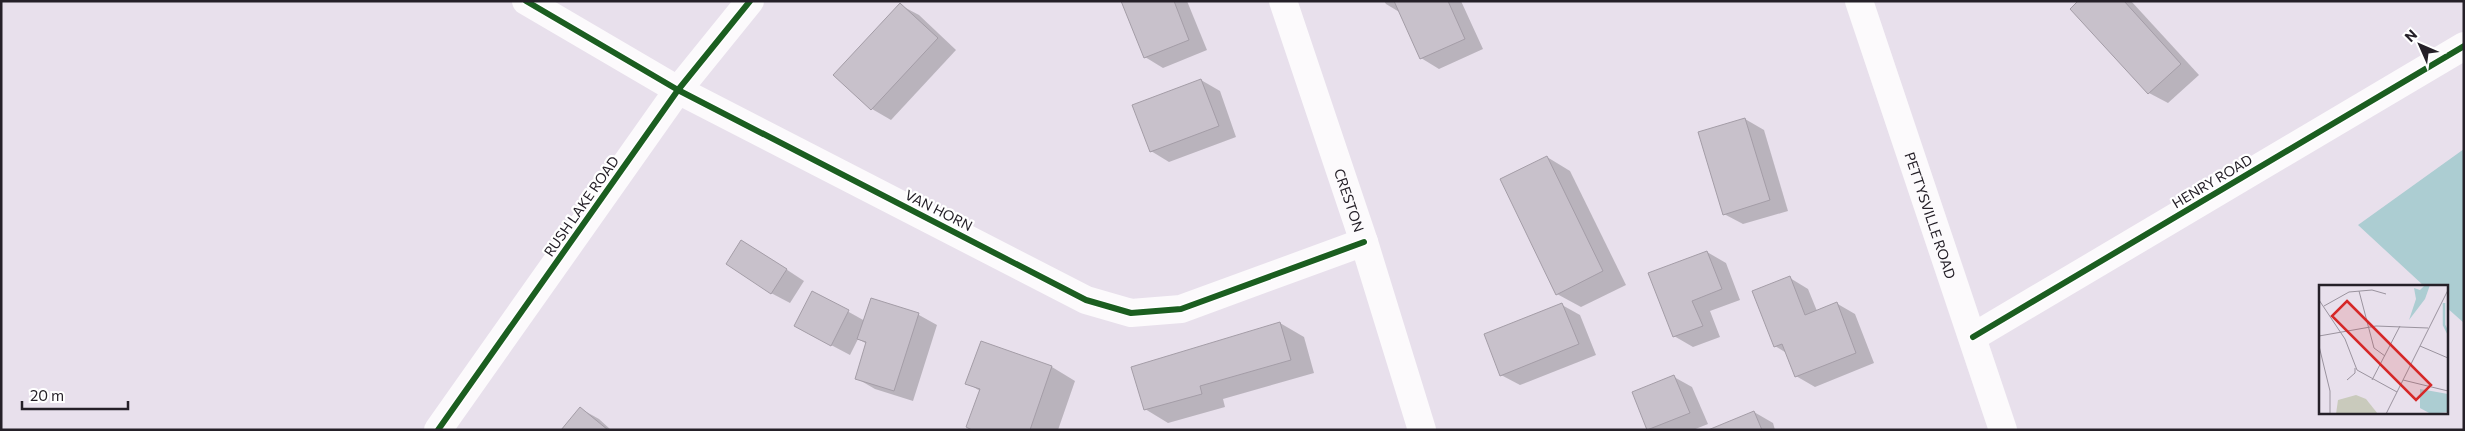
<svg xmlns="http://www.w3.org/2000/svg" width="2465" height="431" font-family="Commissioner,sans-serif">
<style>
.water{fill:#accdd2}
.shadow{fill:#0003}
.building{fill:#c8c1cb;stroke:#a49da7}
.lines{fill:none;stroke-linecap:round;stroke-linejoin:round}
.minor{stroke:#fcfafc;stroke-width:28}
.secondary{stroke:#fcfafc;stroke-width:28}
.cycleway-casing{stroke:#fff;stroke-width:9}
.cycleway{stroke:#1b5e20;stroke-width:6}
.labels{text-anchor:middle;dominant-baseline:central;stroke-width:4.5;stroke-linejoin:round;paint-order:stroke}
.street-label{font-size:14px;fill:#252028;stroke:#fff}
.inset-river{fill:none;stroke:#accdd2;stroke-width:2.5}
.inset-road{fill:none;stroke:#9a939e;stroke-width:1}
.view{fill:#d62828;fill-opacity:0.15;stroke:#d62828;stroke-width:2.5}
.inset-edge{fill:none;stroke:#252028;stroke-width:2.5}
</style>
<rect width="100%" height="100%" fill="#e8e0ec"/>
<!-- water -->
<path class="water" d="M2464,149v174l-18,-16v-21h-22l-66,-61z"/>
<!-- shadow -->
<g class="shadow">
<path d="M1122,1h65l20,49 -44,18 -18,-11z"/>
<path d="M1384,1h77l22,48 -44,20 -18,-11 -20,-45 -15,-9z"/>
<path d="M2079,1h52l68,74 -31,28 -19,-10z"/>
<path d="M900,5l19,10 37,35 -65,70 -19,-11 -37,-34z"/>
<path d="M1201,80l19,11 16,46 -67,25 -18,-11z"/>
<path d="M1745,119l19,11 24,81 -45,13 -19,-10z"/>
<path d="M1547,157l23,14 56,114 -45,22 -24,-13z"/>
<path d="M760,252l44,29 -14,22 -19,-10z"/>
<path d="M1707,252l19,11 14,37 -30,11 10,26 -27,10 -19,-11z"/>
<path d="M1790,278l18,11 9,22 19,-8 19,11 19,49 -59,24 -19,-11 -8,-22 -13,-8z"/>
<path d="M813,292l52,29 7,-21 47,15 18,10 -24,76 -38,-12 -19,-11 11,-34 -9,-5 -8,16 -36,-19z"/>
<path d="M1562,305l18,10 16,40 -76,30 -19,-10z"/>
<path d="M1280,323l24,14 10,36 -91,26 2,8 -57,16 -23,-14z"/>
<path d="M981,342l71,25 23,14 -17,49h-86l8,-39 -13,-8z"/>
<path d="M1674,377l18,10 16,37 -15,6h-44l-15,-37z"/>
<path d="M581,409l18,10 12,11h-48z"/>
<path d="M1754,412l19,11 2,7h-64z"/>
</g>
<!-- building -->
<g class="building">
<path d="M1121,1h53l15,39 -45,18z"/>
<path d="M1394,1h54l17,38 -45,20z"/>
<path d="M2078,1h46l57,63 -33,30 -78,-85z"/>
<path d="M900,3l38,35 -67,72 -38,-35z"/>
<path d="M1201,79l18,47 -69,26 -18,-47z"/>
<path d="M1745,118l25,82 -47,15 -25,-83z"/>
<path d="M1547,156l56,115 -47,24 -56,-116z"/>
<path d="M741,240l46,29 -16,25 -45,-30z"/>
<path d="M1707,251l15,38 -30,12 11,25 -30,11 -25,-64z"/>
<path d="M1790,276l15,39 32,-13 19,51 -61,24 -13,-33 -8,3 -22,-56z"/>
<path d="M812,291l37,19 -18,36 -37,-20z"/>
<path d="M871,298l48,15 -25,78 -39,-12 11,-37 -9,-3z"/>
<path d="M1562,303l17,41 -79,32 -16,-42z"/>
<path d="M1280,322l11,38 -91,26 2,8 -58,16 -13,-43z"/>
<path d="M981,341l71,25 -22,64h-58l-6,-3 14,-38 -15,-5z"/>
<path d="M1674,375l16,38 -43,17 -15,-38z"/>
<path d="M580,407l28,23h-47z"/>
<path d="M1754,411l8,19h-54z"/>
</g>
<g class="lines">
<!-- minor -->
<g class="minor">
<path d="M526,1l152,89 408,210 45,13 50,-4 183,-67"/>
<path id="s1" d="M1283,1l81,241 58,188"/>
<path d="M1973,337l491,-291"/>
<path d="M438,430l240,-340 72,-89"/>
</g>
<!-- secondary -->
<path class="secondary" id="s2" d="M1859,1l144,429"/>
<defs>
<g id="cycleway">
<path d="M526,1l152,89 408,210 45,13 50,-4 183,-67"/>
<path d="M1973,337l491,-291"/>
<path d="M438,430l240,-340 72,-89"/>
</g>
</defs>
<!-- cycleway casing -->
<use href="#cycleway" class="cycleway-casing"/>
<!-- cycleway -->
<use href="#cycleway" class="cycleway"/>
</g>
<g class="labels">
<!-- street labels -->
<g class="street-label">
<text transform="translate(2212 181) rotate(-31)">HENRY ROAD</text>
<text stroke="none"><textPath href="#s1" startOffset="210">CRESTON</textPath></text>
<text transform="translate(581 206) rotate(-55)">RUSH LAKE ROAD</text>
<text transform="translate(939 210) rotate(27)">VAN HORN</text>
<text stroke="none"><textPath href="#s2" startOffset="226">PETTYSVILLE ROAD</textPath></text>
</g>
</g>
<!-- overview -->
<g transform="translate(2319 285)">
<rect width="129" height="129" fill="#e8e0ec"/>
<path d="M37,110l10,4 12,15h-42l2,-14z" fill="#c9cabc"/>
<path d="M106,0h5l-5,14 -16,21 7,-21 -2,-11 6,2zM101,104l28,5v18l-17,2 -11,-6z" fill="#accdd2"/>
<path class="inset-river" d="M125,18v22l4,8"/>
<path class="inset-road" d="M40,6l15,57 11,8M0,15l26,39 12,31 40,22M5,21l25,-14 23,-2 14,4M0,51l57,-10 52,2M0,61l11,45v23M101,61l28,12M28,95l8,-7v-5M53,95l28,-54M84,95l45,11M67,129l62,-124"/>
<path class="view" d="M28,16l84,84 -15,15 -84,-84z"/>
<rect width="129" height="129" class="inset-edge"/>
</g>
<!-- border -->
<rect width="2465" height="431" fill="none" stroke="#252028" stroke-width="5"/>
<!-- north arrow -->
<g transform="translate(2420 45) rotate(315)" stroke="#ffffff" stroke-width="4" paint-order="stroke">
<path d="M0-4L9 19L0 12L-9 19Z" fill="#252028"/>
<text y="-8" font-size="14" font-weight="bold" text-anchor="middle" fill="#252028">N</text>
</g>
<!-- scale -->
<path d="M22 401v8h106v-8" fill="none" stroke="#252028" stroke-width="2.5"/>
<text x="30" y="401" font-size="15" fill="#252028" stroke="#ffffff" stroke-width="4" paint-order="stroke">20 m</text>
</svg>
